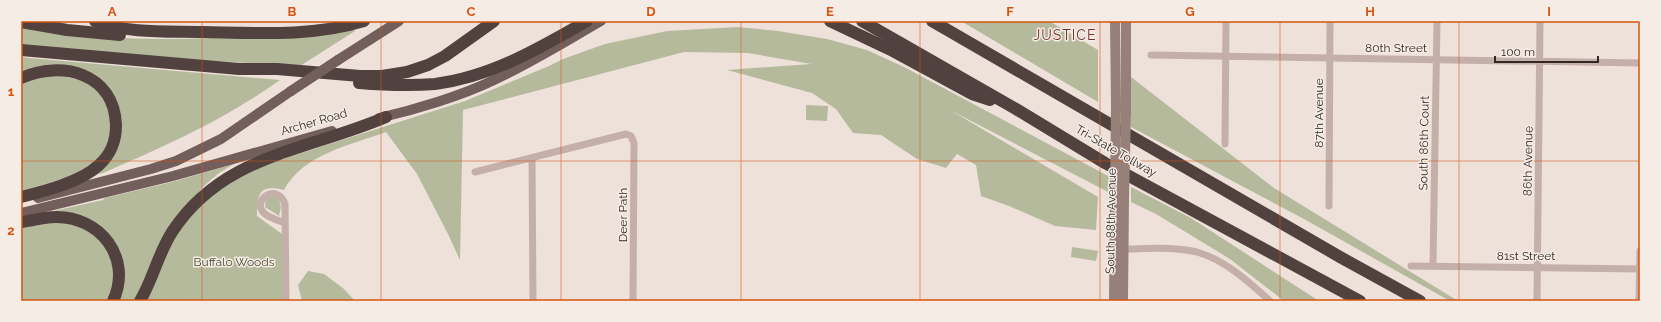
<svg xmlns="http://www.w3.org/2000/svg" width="1661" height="322" font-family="Raleway,sans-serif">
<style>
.green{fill:#b5ba9d}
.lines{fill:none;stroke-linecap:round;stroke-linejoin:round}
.street{stroke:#c4b0a8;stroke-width:7}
.secondary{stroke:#97807a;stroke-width:10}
.primary{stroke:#725e5a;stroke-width:10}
.highway{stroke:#52423f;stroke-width:12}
.secondary-bridge{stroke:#97807a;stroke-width:10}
.primary-bridge{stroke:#725e5a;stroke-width:10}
.grid{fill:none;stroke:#d6540f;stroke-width:1;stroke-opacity:0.55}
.labels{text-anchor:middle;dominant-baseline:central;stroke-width:3;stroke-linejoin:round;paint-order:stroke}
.street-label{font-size:12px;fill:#322927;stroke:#f6ece6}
.park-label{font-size:12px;fill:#464d2e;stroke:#f6ece6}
.quarter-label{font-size:14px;letter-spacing:1px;fill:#76312b;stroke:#f6ece6}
.neatline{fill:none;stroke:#d6540f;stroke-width:1.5}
.grid-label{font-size:13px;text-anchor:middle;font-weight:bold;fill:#d6540f}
</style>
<rect width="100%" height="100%" fill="#eee1da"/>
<!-- green -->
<g class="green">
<path d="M961,21h88l49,29v52z"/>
<path d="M21,25c29,4 58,10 87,12 82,6 164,-3 245,-10l2,4 -55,35 -172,-10 -107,-10z"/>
<path d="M738,27l40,4 49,8 40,11 37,17 206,110v16l-160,-83 148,87 -2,33 -41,-4 -46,-20 -28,-10 -5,-31 -19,-11 -11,14 -29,-9 -36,-24 -28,-2 -17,-24 -24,-16 -85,-23 84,-6 -63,-11 -64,-1 -221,58 -3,150 -12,-26 -31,-60 -31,-42c-35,13 -83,22 -102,58 -25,-6 -27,4 -27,26l25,18 4,67h-142l14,-36 25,-43 47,-43 52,-20 183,-58 84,-35 14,-7 42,-15 62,-13z"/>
<path d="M21,57l8,1 251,22c-56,40 -115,66 -177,93l-10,2 28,-47 -1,-16 -5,-14 -23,-24 -71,-1z"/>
<path d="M59,75l28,7 16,14 9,27 -3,21 -13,18 -30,16 -45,13v-108l15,-5z"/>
<path d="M1131,77l143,111 184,113h-8l-146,-82 -173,-92z"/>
<path d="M806,105l22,1 -1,15 -21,-1z"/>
<path d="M234,164l-15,9 -14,12 -21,23 -47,93h-19l-5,-59 -64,-30 54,-12 2,-2 71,-17z"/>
<path d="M1131,187l60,31 128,83h-35l-54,-42 -74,-45 -25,-12z"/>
<path d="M273,196l6,3 2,8 -2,9 -14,-9 1,-10z"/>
<path d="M59,222l20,3 24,17 9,18 2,21 -5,20h-88v-73z"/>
<path d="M1072,247l26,4 -2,10 -25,-4z"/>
<path d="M308,271l16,3 20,15 11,12h-53l-4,-16z"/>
</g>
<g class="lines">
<!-- street -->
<g class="street">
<path d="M1151,55l489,8"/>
<path d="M1225,144l1,-123"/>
<path d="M532,158l1,143"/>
<path d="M475,172l151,-38 5,2 3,7 -1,158"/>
<path d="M1329,206l1,-185"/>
<path d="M285,223c-7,-3 -16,-5 -21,-10 -13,-13 13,-31 21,-9l1,97"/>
<path d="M1120,249c25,0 53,-3 77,3 28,8 52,30 73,49"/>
<path d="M1433,265l4,-244"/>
<path d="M1411,266l229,3"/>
<path d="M1537,301l3,-280"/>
<path d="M1639,301l1,-50"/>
</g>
<!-- secondary -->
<g class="secondary">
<path d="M1115,21l1,85"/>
<path d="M1126,112v-91"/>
<path d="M1114,301l1,-107"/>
<path d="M1123,301l1,-102"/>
</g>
<!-- primary -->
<g class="primary">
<path d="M338,60l61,-39"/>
<path d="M379,118c35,-8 82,-22 115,-38 37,-17 72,-39 107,-59"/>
<path d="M38,198l113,-29 25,-8 45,-22 70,-48"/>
<path d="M21,213l152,-37 159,-45"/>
</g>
<!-- highway -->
<g class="highway">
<path d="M95,21c35,13 72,10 108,11 53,1 109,5 161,-11"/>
<path d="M830,21l61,29 81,44 18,6"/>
<path d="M862,21l154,88 89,54 255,138"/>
<path d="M932,21l408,236 80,44"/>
<path d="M21,22l46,8 53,5"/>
<path d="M21,50l218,19h38l83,7h22l25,-4 21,-7 17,-9 49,-35"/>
<path d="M21,78c41,-18 93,-5 95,47 0,17 -5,29 -17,40 -18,17 -54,26 -78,32"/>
<path d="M359,83c25,2 51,3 76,1 56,-7 105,-36 152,-63"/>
<path d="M21,222c11,-1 23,-5 34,-5 45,-1 78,41 58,84"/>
<path d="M140,301c13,-22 18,-47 32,-69 51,-78 135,-81 214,-115"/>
</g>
<!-- secondary-bridge -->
<g class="secondary-bridge">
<path d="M1115,194l1,-88"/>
<path d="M1124,199l2,-87"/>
</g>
<!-- primary-bridge -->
<path class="primary-bridge" d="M291,91l47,-31"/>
</g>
<!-- grid -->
<path class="grid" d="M202,21v280M381,21v280M561,21v280M741,21v280M920,21v280M1100,21v280M1280,21v280M1459,21v280M21,161h1619"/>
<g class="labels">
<!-- street labels -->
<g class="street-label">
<text x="1396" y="48">80th Street</text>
<text transform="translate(1319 113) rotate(-90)">87th Avenue</text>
<text transform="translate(314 122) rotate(-16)">Archer Road</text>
<text transform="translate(1424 143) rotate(-89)">South 86th Court</text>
<text transform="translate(1116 151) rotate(30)">Tri-State Tollway</text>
<text transform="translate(1528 161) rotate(-89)">86th Avenue</text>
<text transform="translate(623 215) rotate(-90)">Deer Path</text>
<text transform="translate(1111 221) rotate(-89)">South 88th Avenue</text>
<text x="1526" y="256">81st Street</text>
</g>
<!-- park labels -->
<g class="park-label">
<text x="234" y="262">Buffalo Woods</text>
</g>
<!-- quarter labels -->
<g class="quarter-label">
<text x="1065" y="35">JUSTICE</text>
</g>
</g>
<!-- border -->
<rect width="1661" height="322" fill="none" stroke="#f6ece6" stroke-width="44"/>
<!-- scale -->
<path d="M1495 56v6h103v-6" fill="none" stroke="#322927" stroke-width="2"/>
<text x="1501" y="56" font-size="12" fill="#322927" stroke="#f6ece6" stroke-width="3" paint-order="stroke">100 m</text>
<rect x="22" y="22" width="1617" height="278" class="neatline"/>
<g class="grid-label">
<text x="112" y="16">A</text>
<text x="292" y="16">B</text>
<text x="471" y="16">C</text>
<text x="651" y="16">D</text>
<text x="830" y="16">E</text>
<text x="1010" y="16">F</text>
<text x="1190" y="16">G</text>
<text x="1370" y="16">H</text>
<text x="1549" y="16">I</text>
<text x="11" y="96">1</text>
<text x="11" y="235">2</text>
</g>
</svg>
